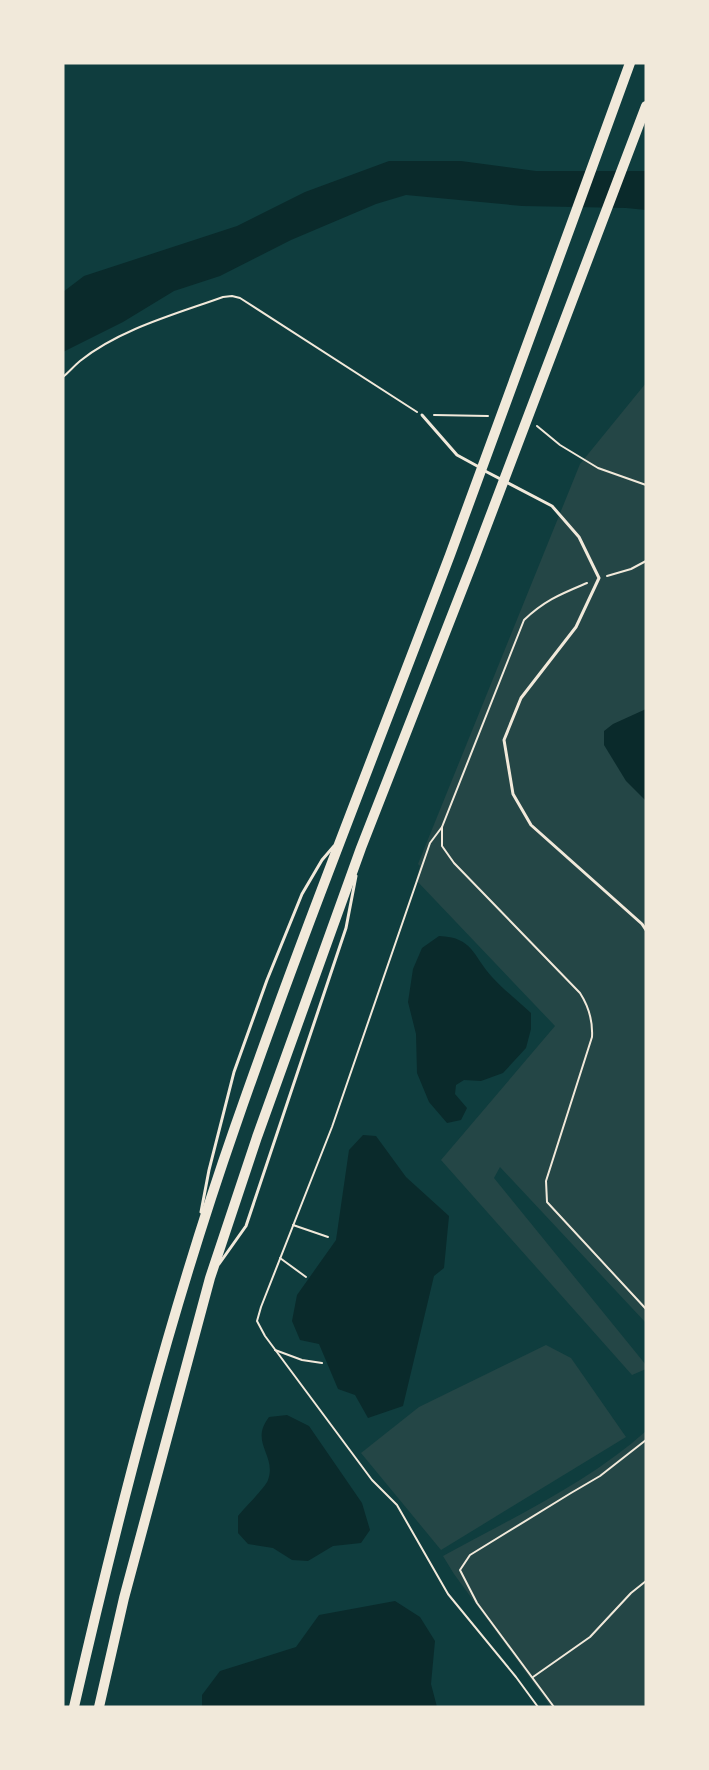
<svg xmlns="http://www.w3.org/2000/svg" width="709" height="1770" font-family="Figtree,sans-serif">
<style>
.green{fill:#244646}
.water{fill:#0a2a2b}
.lines{fill:none;stroke-linecap:round;stroke-linejoin:round}
.path{stroke:#f1e9da;stroke-width:2}
.service{stroke:#f1e9da;stroke-width:3}
.trunk{stroke:#f1e9da;stroke-width:10}
</style>
<rect width="100%" height="100%" fill="#0f3d3e"/>
<!-- green -->
<g class="green">
<path d="M646,383v940l-146,-156 -6,11 152,187v4l-14,6 -191,-215 114,-134 -139,-146 4,-14 -2,-2 162,-400z"/>
<path d="M546,1345l25,13 55,79 -185,113 -80,-97 58,-46z"/>
<path d="M646,1431v276h-95l-97,-133 -11,-18c69,-38 145,-73 203,-125z"/>
</g>
<!-- water -->
<g class="water">
<path d="M389,161h72l75,10h110v39l-20,-2 -104,-2 -116,-11 -30,9 -85,36 -71,36 -46,15 -51,31 -60,30v-60l21,-16 153,-50 68,-34z"/>
<path d="M646,709v92l-20,-20 -22,-36v-14l9,-7z"/>
<path d="M439,936c34,1 34,20 53,41 12,13 26,24 39,36v16l-5,19 -23,25 -22,8 -17,-1 -8,5 -1,9 12,14 -6,12 -14,3 -18,-21 -12,-29 -1,-39 -8,-32 5,-33 9,-21z"/>
<path d="M363,1135l13,1 30,41 43,39 -5,52 -10,8 -31,130 -35,12 -13,-23 -17,-6 -19,-45 -19,-4 -8,-19 5,-26 39,-55 13,-90z"/>
<path d="M287,1415l22,11 53,77 8,27 -9,13 -28,3 -25,15 -16,-1 -19,-12 -25,-4 -10,-11v-17c6,-8 27,-28 30,-36 9,-25 -19,-37 1,-63z"/>
<path d="M395,1601l25,16 15,24 -4,43 6,23h-235v-12l18,-24 76,-24 23,-32z"/>
</g>
<g class="lines">
<!-- path -->
<g class="path">
<path d="M63,377c6,-5 11,-11 17,-16 40,-32 96,-47 143,-64l9,-1 8,2 177,114"/>
<path d="M434,415l54,1"/>
<path d="M537,426l23,19 38,23 48,17"/>
<path d="M607,576l24,-7 15,-8"/>
<path d="M587,583c-26,11 -42,17 -63,37l-82,207v19l12,17 126,130c9,14 13,27 12,44l-46,144 1,21 99,107"/>
<path d="M442,827l-12,16 -98,284 -71,180 -4,14 8,15 107,144 25,25 51,89 68,83 22,30"/>
<path d="M293,1225l35,12"/>
<path d="M280,1258l26,19"/>
<path d="M275,1350l27,10 20,3"/>
<path d="M533,1677l57,-40 41,-44 15,-12"/>
<path d="M554,1707l-77,-104 -17,-33 10,-15 101,-62 29,-17 46,-36"/>
</g>
<!-- service -->
<g class="service">
<path d="M422,415l35,40 22,12"/>
<path d="M485,471l67,35 27,31 20,41 -23,49 -55,71 -17,42 9,54 18,31 111,99 4,6"/>
<path d="M201,1212l8,-42 25,-98 33,-92 35,-86 20,-34 12,-14"/>
<path d="M219,1264l27,-38 100,-298 10,-52"/>
</g>
<!-- trunk -->
<g class="trunk">
<path d="M74,1707c45,-196 95,-391 161,-580 67,-193 143,-382 215,-572 61,-163 120,-328 180,-492"/>
<path d="M99,1707l25,-109 86,-320 47,-141 104,-289 113,-289 172,-453"/>
</g>
</g>
<!-- border -->
<rect width="709" height="1770" fill="none" stroke="#f1e9da" stroke-width="129"/>
</svg>
